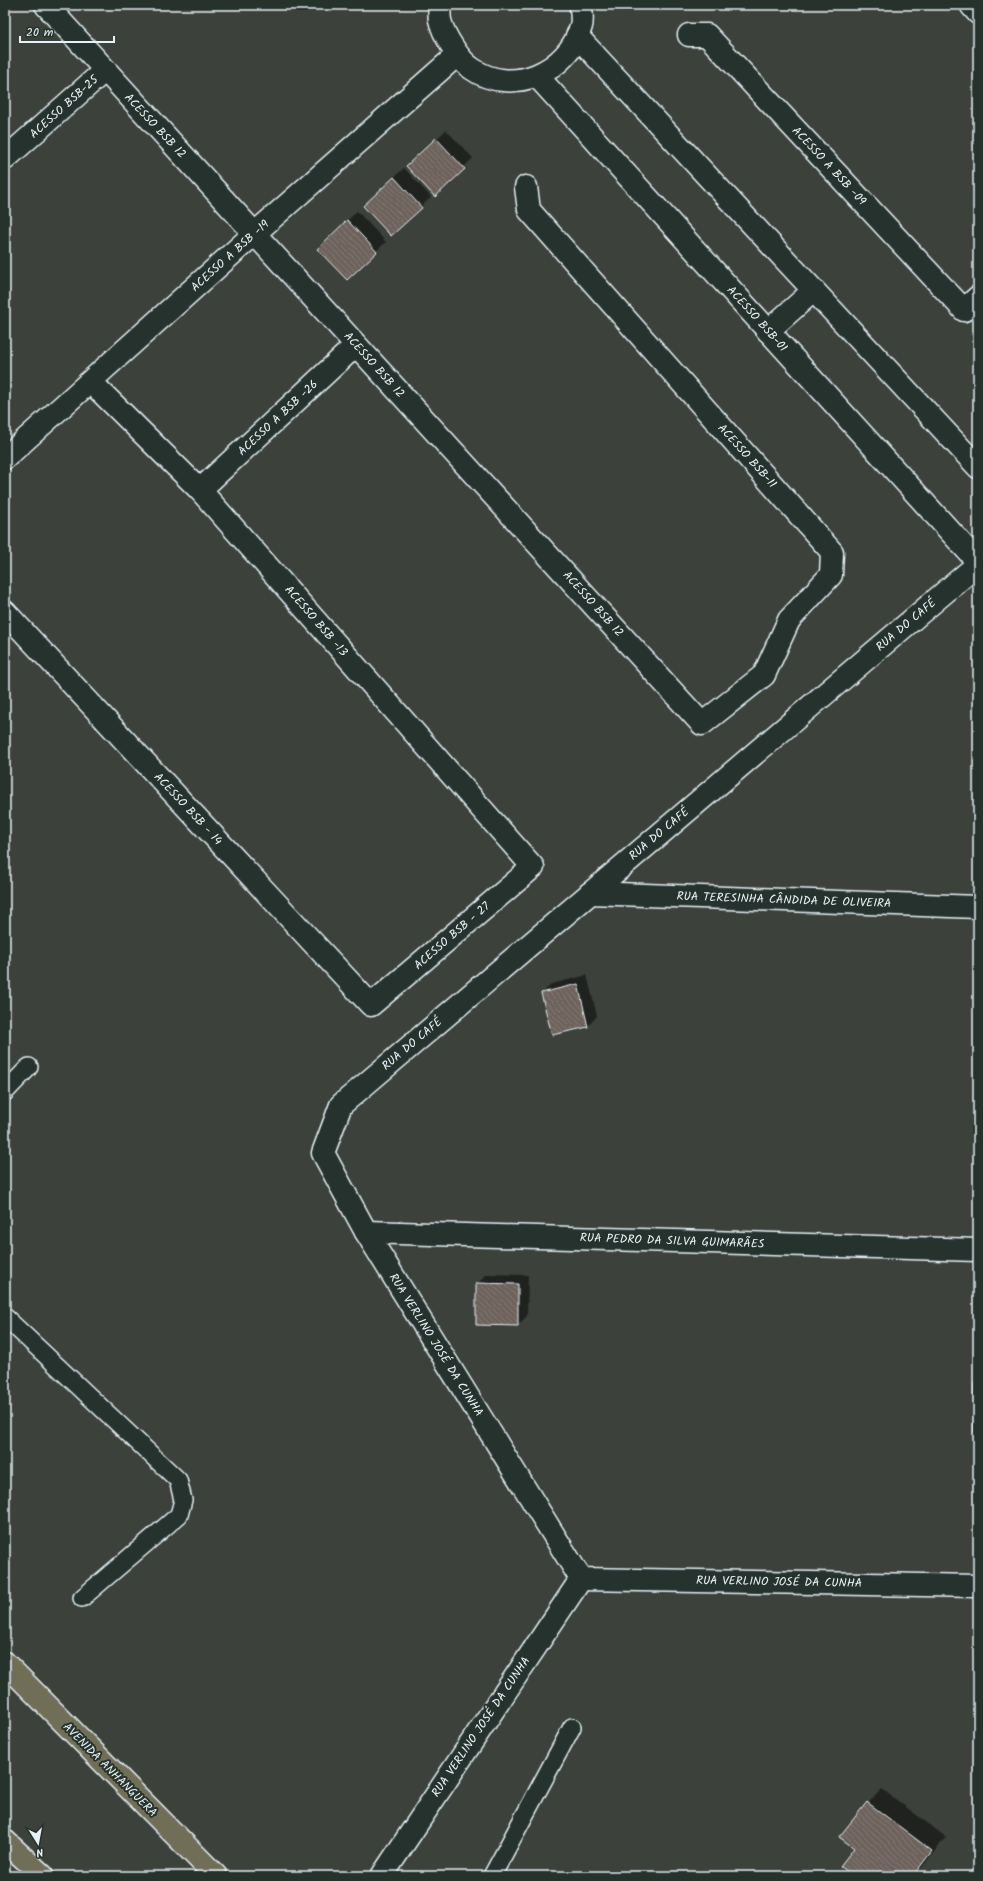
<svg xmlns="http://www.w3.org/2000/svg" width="983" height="1881" font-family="Kalam,sans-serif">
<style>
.shadow{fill:#0007}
.building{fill:url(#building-back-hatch);stroke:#e8f1f8}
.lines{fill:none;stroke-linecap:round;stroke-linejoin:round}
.lane-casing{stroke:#e8f1f8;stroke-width:20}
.street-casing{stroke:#e8f1f8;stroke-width:25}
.secondary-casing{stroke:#e8f1f8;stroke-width:25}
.highway-casing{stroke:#e8f1f8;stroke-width:25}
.lane{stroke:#26332d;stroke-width:17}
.street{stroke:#26332d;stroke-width:22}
.secondary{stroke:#26332d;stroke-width:22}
.highway{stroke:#716e59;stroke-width:22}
.labels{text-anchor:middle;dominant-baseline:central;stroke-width:4;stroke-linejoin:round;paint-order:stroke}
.street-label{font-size:12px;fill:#e8f1f8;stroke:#26332d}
</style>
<defs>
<pattern id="building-back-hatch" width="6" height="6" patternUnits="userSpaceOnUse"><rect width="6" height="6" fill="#6e625b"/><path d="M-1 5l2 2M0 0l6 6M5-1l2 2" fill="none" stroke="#837973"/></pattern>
</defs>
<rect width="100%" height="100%" fill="#3c413b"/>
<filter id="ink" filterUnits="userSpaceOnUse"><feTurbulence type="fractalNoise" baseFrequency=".025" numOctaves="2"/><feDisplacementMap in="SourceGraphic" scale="8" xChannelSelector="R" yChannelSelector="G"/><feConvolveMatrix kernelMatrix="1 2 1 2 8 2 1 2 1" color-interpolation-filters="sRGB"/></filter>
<g filter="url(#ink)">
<!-- shadow -->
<g class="shadow">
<path d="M446,130l27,28 -38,37 -18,-38z"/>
<path d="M404,168l27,29 -40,38 -17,-39z"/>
<path d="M357,211l29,31 -39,36 -28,-29z"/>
<path d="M587,975l10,41 -9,10 -46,-33 10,-9z"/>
<path d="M487,1274l41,1 -1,41 -9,9 -41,-41z"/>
<path d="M882,1789l64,48 -31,39h-60v-28l-14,-11 27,-34z"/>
</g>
<!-- building -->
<g class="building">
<path d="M436,138l29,31 -30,28 -29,-31z"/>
<path d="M394,177l28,31 -31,28 -28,-30z"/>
<path d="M347,220l30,32 -30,28 -30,-31z"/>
<path d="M578,984l10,43 -36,8 -11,-42z"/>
<path d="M476,1283l42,1v42l-42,-1z"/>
<rect x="974" y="1383" width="4" height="49"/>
<path d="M867,1802l65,49 -19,25h-59l-14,-10 14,-18 -15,-11z"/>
</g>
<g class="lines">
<defs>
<g id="lane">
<path d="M5,1092l24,-25"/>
<path d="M5,1317l173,163 5,20 -4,15 -97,83"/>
<path d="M492,1876l80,-149"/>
</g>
<g id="street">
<path d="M46,5l656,719 62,-49 25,-55 42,-45 1,-23 -303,-342 -3,-23"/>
<path d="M439,5c1,5 0,11 1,15 3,14 19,40 31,48 40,29 98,4 110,-42 2,-6 0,-14 0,-21"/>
<path d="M971,5l7,8"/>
<path d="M689,35h18l257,275 14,-13"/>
<path d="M577,36l401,431"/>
<path d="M537,76l441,486"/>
<path d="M5,159l99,-88"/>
<path d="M768,331l45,-40"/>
<path d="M5,458l249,-224 203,-179"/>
<path d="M200,490l156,-145"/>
<path d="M5,612l366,393 162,-138 -333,-377 -109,-108"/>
<path d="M590,893l388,14"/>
<path d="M366,1232l612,18"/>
<path d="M382,1876l199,-297"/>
</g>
<path id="secondary" d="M978,564l-637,541 -18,48 43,79 215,347 397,7"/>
<g id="highway">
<path d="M5,1663l211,213"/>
<path d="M5,1841l38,35"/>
</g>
</defs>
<!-- lane casing -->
<use href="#lane" class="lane-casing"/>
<!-- street casing -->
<use href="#street" class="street-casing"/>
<!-- secondary casing -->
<use href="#secondary" class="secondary-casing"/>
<!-- highway casing -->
<use href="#highway" class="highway-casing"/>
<!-- lane -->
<use href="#lane" class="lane"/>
<!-- street -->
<use href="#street" class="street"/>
<!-- secondary -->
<use href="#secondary" class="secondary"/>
<!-- highway -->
<use href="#highway" class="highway"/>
</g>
</g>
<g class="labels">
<!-- street labels -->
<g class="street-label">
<text transform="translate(64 107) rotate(-42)">ACESSO BSB-25</text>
<text transform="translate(155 126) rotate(47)">ACESSO BSB 12</text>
<text transform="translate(829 166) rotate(47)">ACESSO A BSB -09</text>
<text transform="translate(230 256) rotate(-42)">ACESSO A BSB -19</text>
<text transform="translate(757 319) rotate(48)">ACESSO BSB-01</text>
<text transform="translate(374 365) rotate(48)">ACESSO BSB 12</text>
<text transform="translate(278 418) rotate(-43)">ACESSO A BSB -26</text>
<text transform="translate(747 456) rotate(48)">ACESSO BSB-11</text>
<text transform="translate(593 604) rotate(48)">ACESSO BSB 12</text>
<text transform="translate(316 621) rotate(49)">ACESSO BSB -13</text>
<text transform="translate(906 625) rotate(-40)">RUA DO CAFÉ</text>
<text transform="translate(188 809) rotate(47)">ACESSO BSB - 14</text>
<text transform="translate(659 834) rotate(-40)">RUA DO CAFÉ</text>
<text transform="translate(784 900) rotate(2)">RUA TERESINHA CÂNDIDA DE OLIVEIRA</text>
<text transform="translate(452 936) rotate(-41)">ACESSO BSB - 27</text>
<text transform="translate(412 1044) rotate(-40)">RUA DO CAFÉ</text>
<text transform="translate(672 1241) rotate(2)">RUA PEDRO DA SILVA GUIMARÃES</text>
<text transform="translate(436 1345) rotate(58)">RUA VERLINO JOSÉ DA CUNHA</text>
<text transform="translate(779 1582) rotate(1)">RUA VERLINO JOSÉ DA CUNHA</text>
<text transform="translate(481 1727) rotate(-56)">RUA VERLINO JOSÉ DA CUNHA</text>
<text transform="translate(110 1770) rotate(45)">AVENIDA ANHANGUERA</text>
</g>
</g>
<!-- margin -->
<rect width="983" height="1881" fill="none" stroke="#26332d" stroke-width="20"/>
<rect x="10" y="10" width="963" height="1861" fill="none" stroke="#e8f1f8" stroke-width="1.5" filter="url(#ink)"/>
<!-- north arrow -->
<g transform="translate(38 1843) rotate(169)" stroke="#26332d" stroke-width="3" paint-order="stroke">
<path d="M0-3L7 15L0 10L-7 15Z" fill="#e8f1f8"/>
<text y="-6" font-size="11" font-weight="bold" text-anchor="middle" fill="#e8f1f8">N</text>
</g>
<!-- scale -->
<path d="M20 36v6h94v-6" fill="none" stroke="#e8f1f8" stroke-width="2"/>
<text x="26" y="36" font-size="12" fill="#e8f1f8" stroke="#26332d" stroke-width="3" paint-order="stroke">20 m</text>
</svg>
